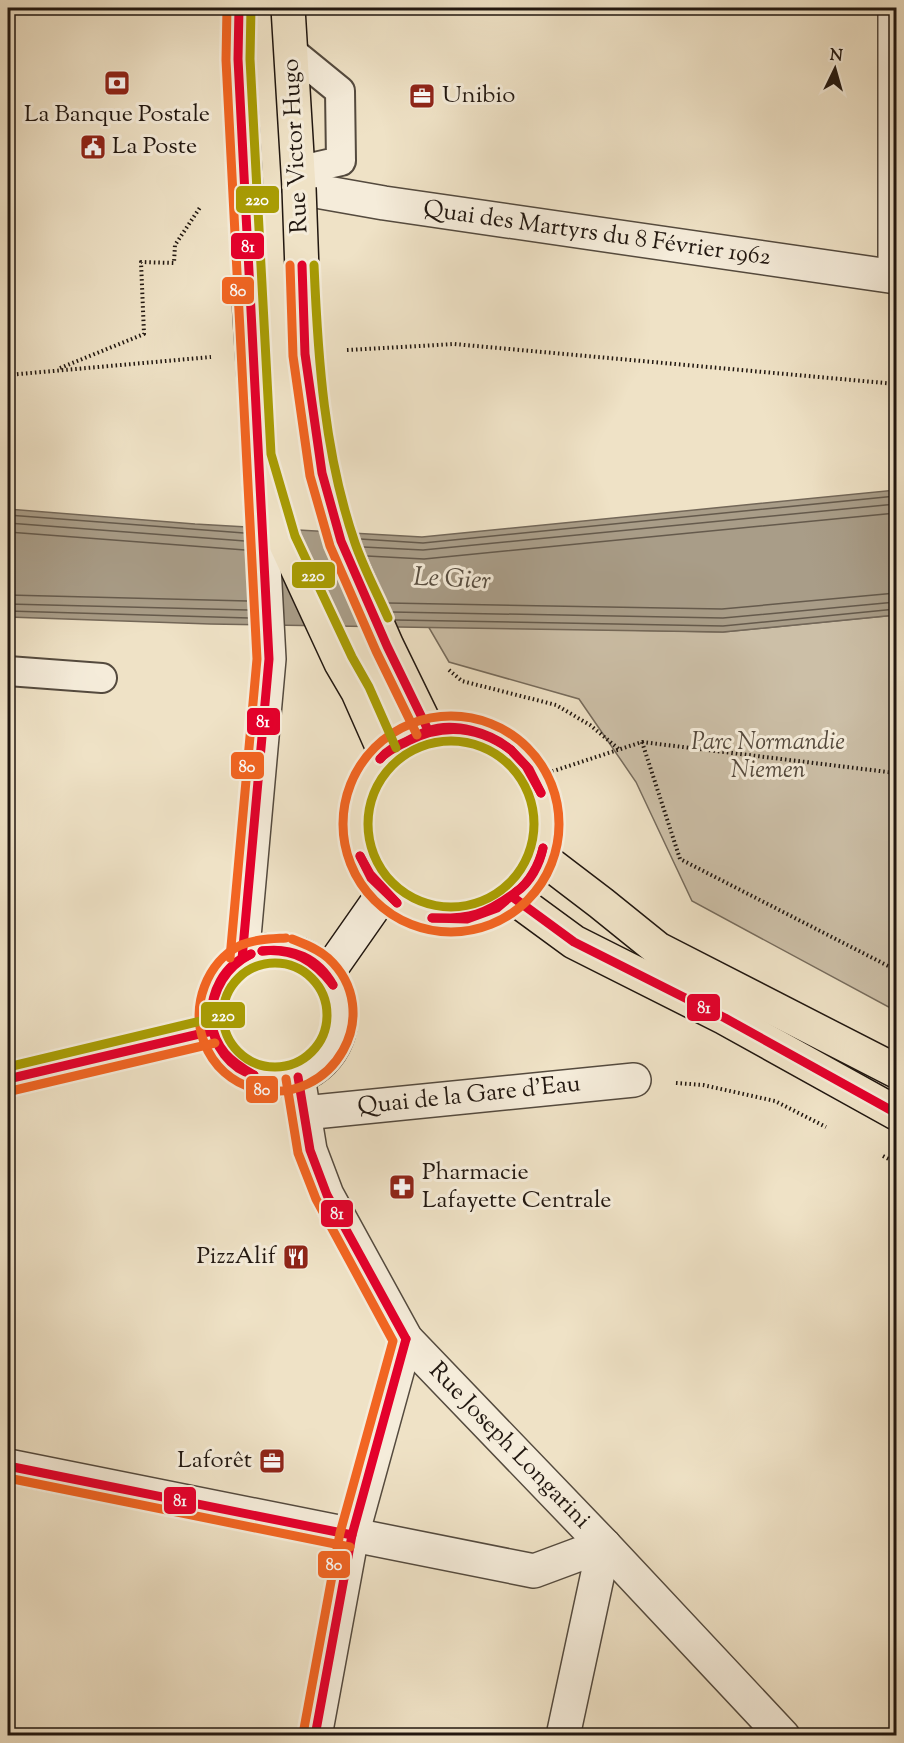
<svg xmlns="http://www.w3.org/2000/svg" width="904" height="1743" font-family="'Sorts Mill Goudy',serif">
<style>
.green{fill:#ccbfa7;stroke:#766b5c;stroke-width:1.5}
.water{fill:#a99d88;stroke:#736758;stroke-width:1.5}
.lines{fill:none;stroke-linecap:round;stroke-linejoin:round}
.shore{stroke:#655a4c;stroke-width:1.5}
.service-casing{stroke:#544a3e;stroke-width:32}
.minor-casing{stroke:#544a3e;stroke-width:36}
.secondary-casing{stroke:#211710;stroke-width:36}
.primary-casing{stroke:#211710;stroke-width:36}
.path{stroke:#211710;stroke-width:4;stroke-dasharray:1.5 3;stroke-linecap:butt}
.service{stroke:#f5ecda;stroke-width:28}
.minor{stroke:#f5ecda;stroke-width:33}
.secondary{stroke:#f5ecda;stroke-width:33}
.primary{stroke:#efe2c6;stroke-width:33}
.primary-bridge-casing{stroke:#211710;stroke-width:36;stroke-linecap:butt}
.primary-bridge{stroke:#efe2c6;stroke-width:33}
.bus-1-casing{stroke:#f5ecda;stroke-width:14}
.bus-2-casing{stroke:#f5ecda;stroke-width:14}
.bus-3-casing{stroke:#f5ecda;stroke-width:14}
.bus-1{stroke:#e4002b;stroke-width:9}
.bus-2{stroke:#f26522;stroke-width:9}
.bus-3{stroke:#a89c04;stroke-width:9}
.labels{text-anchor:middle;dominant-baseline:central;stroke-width:6;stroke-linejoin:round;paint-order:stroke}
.poi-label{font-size:24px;fill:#211710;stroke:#f5ecda;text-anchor:start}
.street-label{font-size:24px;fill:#211710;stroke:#f5ecda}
.park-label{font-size:24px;font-style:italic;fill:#54493d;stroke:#f5ecda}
.water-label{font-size:26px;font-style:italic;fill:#574d40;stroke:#f5ecda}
.line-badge{stroke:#f5ecda;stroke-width:2}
.badge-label{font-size:16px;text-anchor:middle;font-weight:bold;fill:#fff}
</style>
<rect width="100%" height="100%" fill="#efe2c6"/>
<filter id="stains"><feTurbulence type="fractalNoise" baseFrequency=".00333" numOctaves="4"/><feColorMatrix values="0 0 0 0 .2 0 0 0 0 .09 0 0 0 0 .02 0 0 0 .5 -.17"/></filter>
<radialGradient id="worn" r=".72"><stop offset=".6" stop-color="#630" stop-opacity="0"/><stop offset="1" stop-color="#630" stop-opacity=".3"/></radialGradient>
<!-- green -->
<path class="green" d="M896,615v396l-204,-110 -56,-119 -57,-83 -130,-37 -21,-36 295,6z"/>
<!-- water -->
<path class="water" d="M896,490v125l-173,17 -513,-8 -202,-7v-108l187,15 227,13z"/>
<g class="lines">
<!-- shore -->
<g class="shore">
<path d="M8,515l236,18"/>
<path d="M8,523l237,18"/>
<path d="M8,532l237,18"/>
<path d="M360,539l63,4 473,-47"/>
<path d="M363,547l60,3 473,-46"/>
<path d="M367,556l57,3 472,-46"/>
<path d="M8,595l240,6"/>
<path d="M388,603l334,6 174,-16"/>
<path d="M8,604l240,6"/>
<path d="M8,611l241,7"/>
<path d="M392,612l331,6 173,-16"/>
<path d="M395,620l328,6 173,-17"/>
</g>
<defs>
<g id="service">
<path d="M291,51l49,40 1,70 -44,10"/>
<path d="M8,671l94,7"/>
</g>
<g id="minor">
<path d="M299,188l85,15 512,74"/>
<path d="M895,277v-269"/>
<path d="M242,959l27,-300 -10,-186"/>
<path d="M298,1077l12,73 17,45 79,144 198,206 179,191"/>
<path d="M304,1113l330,-33"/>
<path d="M8,1466l526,105 70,-26"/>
<path d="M315,1736l37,-201 54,-196"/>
<path d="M563,1736l41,-191"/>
</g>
<g id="secondary">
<circle cx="276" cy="1015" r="65"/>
<path d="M327,974l56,-80"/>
<path d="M8,1079l204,-48"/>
</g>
<g id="primary">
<path d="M239,8l-1,51 7,118"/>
<path d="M288,8l11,180"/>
<path d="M259,456l25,84 57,123 17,29 27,61"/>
<path d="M322,473l19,68 46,105 41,84"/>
<circle cx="451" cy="824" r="96"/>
<path d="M542,858l59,45 57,46 238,122"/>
<path d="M514,898l60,44 151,76 171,95"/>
</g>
</defs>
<!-- service casing -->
<use href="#service" class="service-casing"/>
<!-- minor casing -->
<use href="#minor" class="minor-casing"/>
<!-- secondary casing -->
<use href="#secondary" class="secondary-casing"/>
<!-- primary casing -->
<use href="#primary" class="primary-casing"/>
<!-- path -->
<g class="path">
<path d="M347,350l107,-6 442,40"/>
<path d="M60,368l84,-34 -3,-72 33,1 1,-18 26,-39"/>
<path d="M8,375l203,-18"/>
<path d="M449,670l13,11 94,24 34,20 30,25"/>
<path d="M642,742l254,31"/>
<path d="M535,777l107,-35 38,117 216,111"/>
<path d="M676,1083l27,2 72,16 51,26"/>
<path d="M883,1156l13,7"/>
</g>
<!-- service -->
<use href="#service" class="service"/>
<!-- minor -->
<use href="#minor" class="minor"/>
<!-- secondary -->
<use href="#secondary" class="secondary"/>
<!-- primary -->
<use href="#primary" class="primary"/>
<defs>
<g id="primary-bridge">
<path d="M245,177l5,137 9,142"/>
<path d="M299,188l6,166 17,119"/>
</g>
</defs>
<!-- primary-bridge casing -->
<use href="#primary-bridge" class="primary-bridge-casing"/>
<!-- primary-bridge -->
<use href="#primary-bridge" class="primary-bridge"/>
<defs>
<g id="bus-1">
<path d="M239,8l-1,51 31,600 -27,300"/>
<path d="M302,265l3,89 17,119 19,68 46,105 41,84"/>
<path d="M511,750l18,19 12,24"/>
<path d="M511,750l15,16 15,27"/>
<path d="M380,759c7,-9 16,-13 27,-18 7,-3 13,-8 21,-10 26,-10 63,2 83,19"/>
<path d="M380,759c8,-9 17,-12 28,-18 36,-18 70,-15 103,9"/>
<path d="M360,856l10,18 27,29"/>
<path d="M360,856l11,22 26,25"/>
<path d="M516,892c14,-10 23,-28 27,-44"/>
<path d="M516,892c14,-9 24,-28 27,-44"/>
<path d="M514,898l60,44 151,76 171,95"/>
<path d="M432,918c38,1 53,-3 84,-26"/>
<path d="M432,918l35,1 30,-11 19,-16"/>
<path d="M262,951c30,-4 56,7 71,34"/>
<path d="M262,951c32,-3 52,10 71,34"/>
<path d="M211,1021c5,29 19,40 43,54"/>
<path d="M211,1021c2,24 19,48 43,54"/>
<path d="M211,1021c-1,-28 12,-56 40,-67"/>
<path d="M211,1021c1,-30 13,-53 40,-67"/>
<path d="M298,1077l12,73 17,45 79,144"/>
<path d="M8,1079l204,-48"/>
<path d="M8,1466l344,69"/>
<path d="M315,1736l37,-201 54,-196"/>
</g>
<g id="bus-2">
<path d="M227,8l-1,52 31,599 -27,299"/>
<path d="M290,265l3,91 17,120 20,70 46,105 41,84"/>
<circle cx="451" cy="824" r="108"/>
<path d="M286,938c-16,1 -30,1 -45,7 -34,16 -51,62 -37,97 9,24 28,41 52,47 77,18 131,-77 72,-131 -11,-10 -24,-14 -36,-19"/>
<path d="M286,1079l12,74 18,46 77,142 -53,192 -37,201"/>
<path d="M11,1091l204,-48"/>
<path d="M8,1478l342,69"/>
</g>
<g id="bus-3">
<path d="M251,8l-1,51 21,395 24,82 57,121 17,30 27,61"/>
<path d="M314,265c4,94 10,188 41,278 9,26 22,50 33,75"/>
<circle cx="451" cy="824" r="83"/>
<circle cx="275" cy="1015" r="52"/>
<path d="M8,1067l201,-48"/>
</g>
</defs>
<!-- bus-1 casing -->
<use href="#bus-1" class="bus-1-casing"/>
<!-- bus-2 casing -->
<use href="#bus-2" class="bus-2-casing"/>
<!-- bus-3 casing -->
<use href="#bus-3" class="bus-3-casing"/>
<!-- bus-1 -->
<use href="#bus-1" class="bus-1"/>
<!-- bus-2 -->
<use href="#bus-2" class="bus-2"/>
<!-- bus-3 -->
<use href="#bus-3" class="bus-3"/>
</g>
<!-- icons -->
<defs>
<symbol id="bank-square" viewBox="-11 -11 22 22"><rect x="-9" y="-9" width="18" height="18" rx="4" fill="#8f2418" stroke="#f5ecda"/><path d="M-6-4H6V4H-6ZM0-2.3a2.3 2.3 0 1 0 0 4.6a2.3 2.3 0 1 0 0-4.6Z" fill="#fff"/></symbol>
<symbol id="office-square" viewBox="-11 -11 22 22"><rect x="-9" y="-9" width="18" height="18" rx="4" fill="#8f2418" stroke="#f5ecda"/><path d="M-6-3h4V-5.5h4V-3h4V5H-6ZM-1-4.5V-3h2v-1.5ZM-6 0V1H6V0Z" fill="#fff"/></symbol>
<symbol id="civic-square" viewBox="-11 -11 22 22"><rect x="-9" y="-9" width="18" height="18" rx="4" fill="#8f2418" stroke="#f5ecda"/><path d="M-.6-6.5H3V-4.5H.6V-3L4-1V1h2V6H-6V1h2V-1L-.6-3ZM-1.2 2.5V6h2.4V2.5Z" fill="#fff"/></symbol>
<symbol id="pharmacy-square" viewBox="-11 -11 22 22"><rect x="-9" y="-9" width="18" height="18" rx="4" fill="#8f2418" stroke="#f5ecda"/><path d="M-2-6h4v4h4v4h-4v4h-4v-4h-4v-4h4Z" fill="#fff"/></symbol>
<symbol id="restaurant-square" viewBox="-11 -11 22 22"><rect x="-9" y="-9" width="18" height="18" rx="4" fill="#8f2418" stroke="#f5ecda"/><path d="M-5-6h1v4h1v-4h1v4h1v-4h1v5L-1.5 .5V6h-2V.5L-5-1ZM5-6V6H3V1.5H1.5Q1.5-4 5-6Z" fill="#fff"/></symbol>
</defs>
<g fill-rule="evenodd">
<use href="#bank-square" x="102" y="68" width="30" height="30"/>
<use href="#office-square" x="407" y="81" width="30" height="30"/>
<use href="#civic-square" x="78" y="132" width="30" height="30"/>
<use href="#pharmacy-square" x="387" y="1172" width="30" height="30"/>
<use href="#restaurant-square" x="281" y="1242" width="30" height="30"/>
<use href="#office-square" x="257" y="1446" width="30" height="30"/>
</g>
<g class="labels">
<!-- poi labels -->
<g class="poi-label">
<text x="442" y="96">Unibio</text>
<text x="117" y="115" text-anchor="middle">La Banque Postale</text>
<text x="112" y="147">La Poste</text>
<text x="422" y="1173">Pharmacie<tspan x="422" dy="28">Lafayette Centrale</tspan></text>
<text x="276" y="1257" text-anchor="end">PizzAlif</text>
<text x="252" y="1461" text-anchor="end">Laforêt</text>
</g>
<!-- street labels -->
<g class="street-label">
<text transform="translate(296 146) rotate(-93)">Rue Victor Hugo</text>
<text transform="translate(597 234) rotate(8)">Quai des Martyrs du 8 Février 1962</text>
<text transform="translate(469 1096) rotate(-6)">Quai de la Gare d'Eau</text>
<text transform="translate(509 1446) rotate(46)">Rue Joseph Longarini</text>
</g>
<!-- park labels -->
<g class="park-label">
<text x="768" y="743">Parc Normandie<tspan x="768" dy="28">Niemen</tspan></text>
</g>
<!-- water labels -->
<g class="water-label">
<text transform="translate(452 580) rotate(3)">Le Gier</text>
</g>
</g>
<g class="line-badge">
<rect x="235" y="185" width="45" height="29" rx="6" fill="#a89c04"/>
<rect x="230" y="232" width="35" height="28" rx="6" fill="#e4002b"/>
<rect x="221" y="276" width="34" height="29" rx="6" fill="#f26522"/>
<rect x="291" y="561" width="45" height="28" rx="6" fill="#a89c04"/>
<rect x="246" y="707" width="35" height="29" rx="6" fill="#e4002b"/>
<rect x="230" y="751" width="35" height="29" rx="6" fill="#f26522"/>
<rect x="686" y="993" width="35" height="29" rx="6" fill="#e4002b"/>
<rect x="200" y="1001" width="46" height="28" rx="6" fill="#a89c04"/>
<rect x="245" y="1075" width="34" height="29" rx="6" fill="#f26522"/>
<rect x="320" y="1199" width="34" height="29" rx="6" fill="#e4002b"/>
<rect x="163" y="1486" width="34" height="29" rx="6" fill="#e4002b"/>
<rect x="317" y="1550" width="34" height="29" rx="6" fill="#f26522"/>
</g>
<g class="badge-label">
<text x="257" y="205">220</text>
<text x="248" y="252">81</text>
<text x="238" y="296">80</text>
<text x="313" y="581">220</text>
<text x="263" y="727">81</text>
<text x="247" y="772">80</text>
<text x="704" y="1013">81</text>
<text x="223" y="1021">220</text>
<text x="262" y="1095">80</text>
<text x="337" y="1219">81</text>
<text x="180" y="1506">81</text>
<text x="334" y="1570">80</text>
</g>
<!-- margin -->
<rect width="904" height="1743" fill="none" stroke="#efe2c6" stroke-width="30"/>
<rect x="9" y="9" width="886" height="1725" fill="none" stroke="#211710" stroke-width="3"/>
<rect x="15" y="15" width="874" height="1713" fill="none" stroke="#211710" stroke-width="1.5"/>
<!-- north arrow -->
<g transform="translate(835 69) rotate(5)" stroke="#f5ecda" stroke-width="4.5" paint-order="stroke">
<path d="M0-4.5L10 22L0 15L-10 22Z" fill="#211710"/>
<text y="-9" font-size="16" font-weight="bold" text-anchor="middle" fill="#211710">N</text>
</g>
<rect width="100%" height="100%" filter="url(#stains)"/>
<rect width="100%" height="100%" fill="url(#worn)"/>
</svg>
